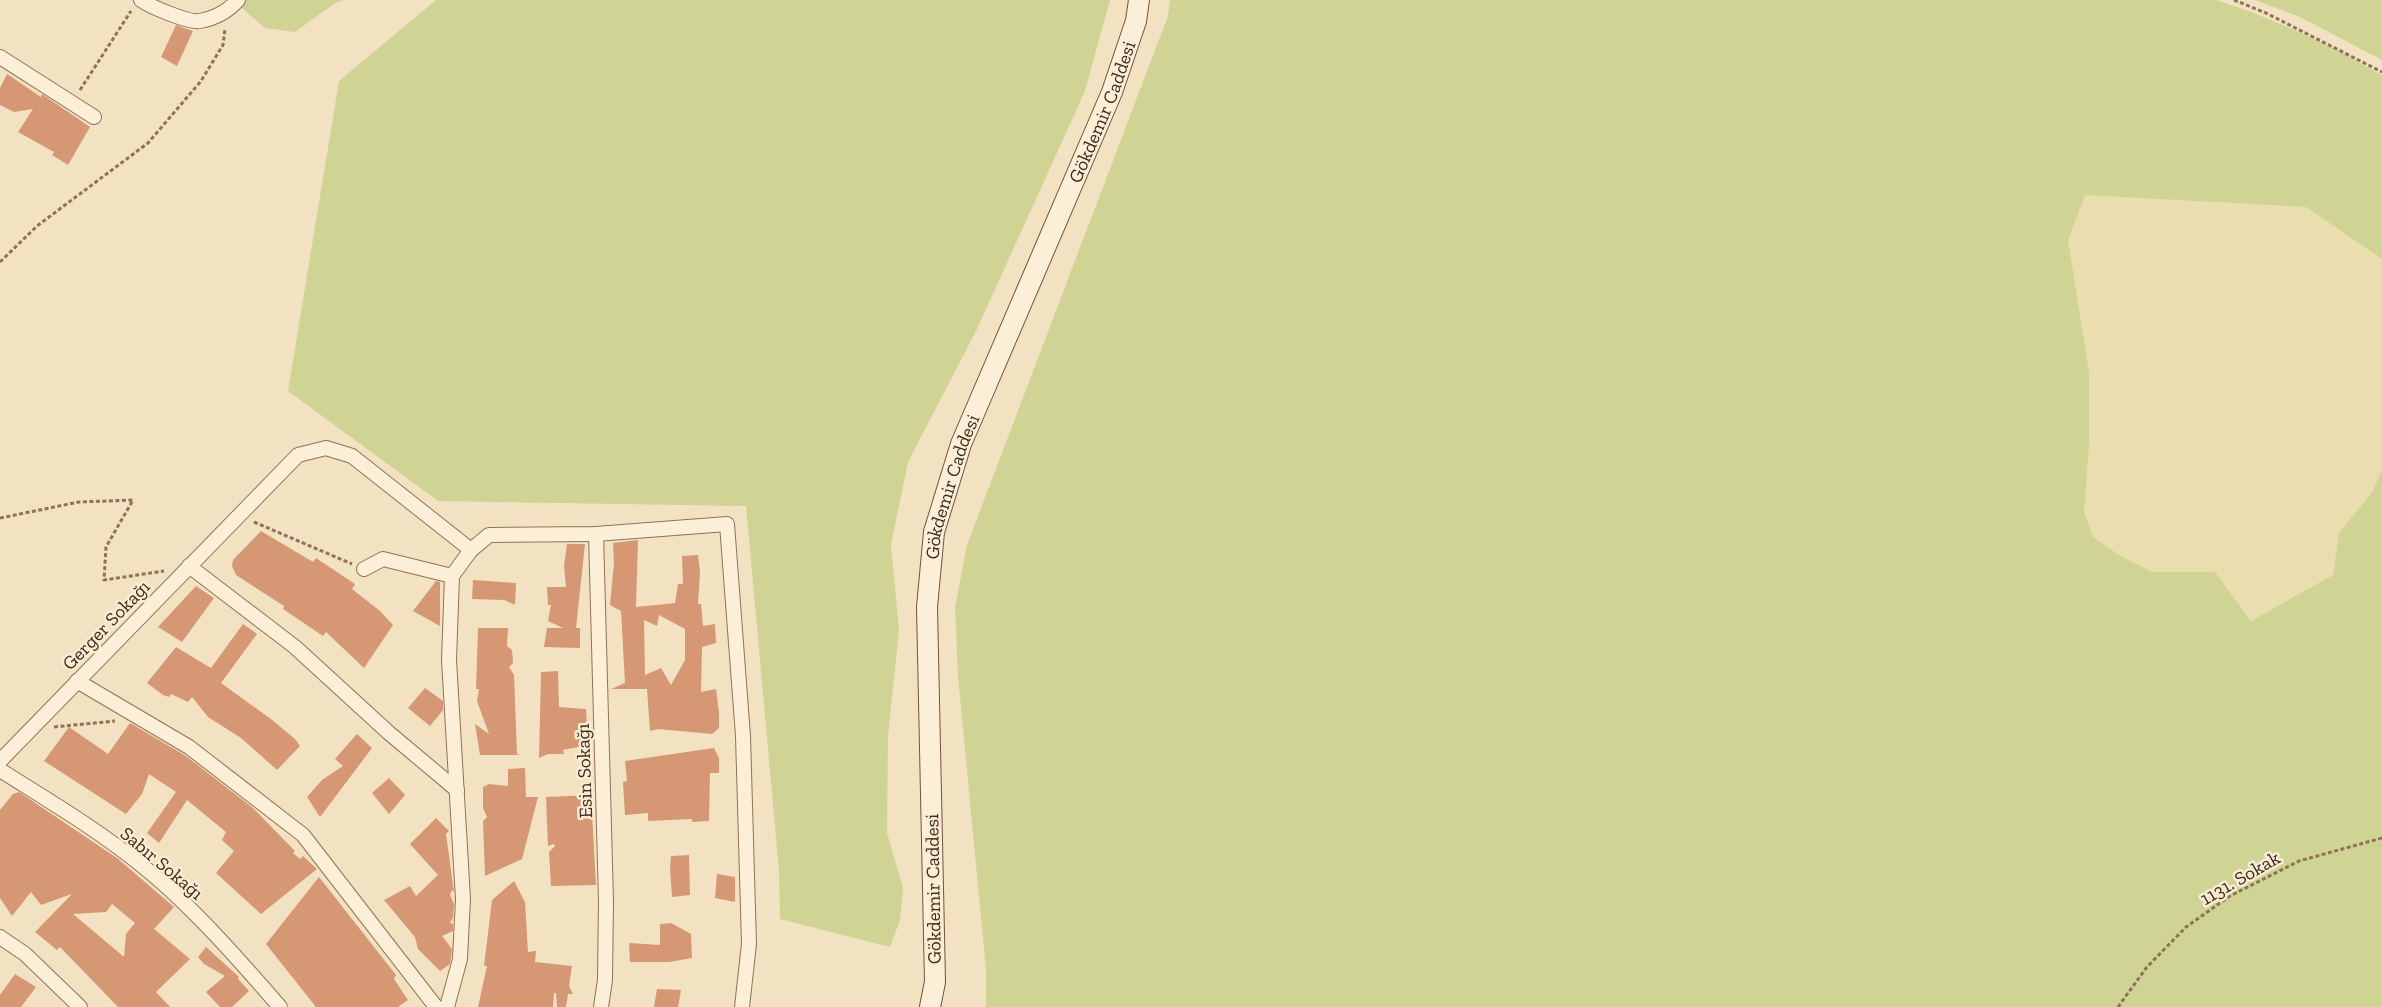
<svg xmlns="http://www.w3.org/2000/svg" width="2382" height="1007" font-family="'Zilla Slab',serif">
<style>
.farmland{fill:#eaddae}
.green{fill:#cfd394}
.building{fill:#d59774;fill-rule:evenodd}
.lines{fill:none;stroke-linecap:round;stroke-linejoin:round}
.street-casing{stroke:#8f7257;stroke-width:16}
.secondary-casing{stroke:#71533a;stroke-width:22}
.path{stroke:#8f7257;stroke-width:3;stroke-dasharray:4 2.5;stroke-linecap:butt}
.street{stroke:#fcefd7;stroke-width:14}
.secondary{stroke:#fcefd7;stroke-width:20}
.labels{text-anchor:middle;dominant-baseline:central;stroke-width:5;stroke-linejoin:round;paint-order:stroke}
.street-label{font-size:19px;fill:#3d2b1d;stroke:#f9ecd3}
</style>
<rect width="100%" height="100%" fill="#f3e2c2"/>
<!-- farmland -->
<path class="farmland" d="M2084,195l222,12 76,52v210l-9,22 -34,42 -6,42 -82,46 -36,-49h-62l-31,-15 -29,-20 -9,-25 5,-67v-73l-22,-132z"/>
<!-- green -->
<g class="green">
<path d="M233,0h111l-9,3 -40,29 -30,-4z"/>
<path d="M436,0h674l-25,91 -109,240 -68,131 -17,83 8,85 -11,106 -1,97 16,55 -3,32 -10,27 -110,-28 -1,-48 -33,-365 -308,-5 -150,-110 51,-310z"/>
<path d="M1170,0h1046c58,18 113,45 166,75v184l-76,-52 -221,-12 -17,45 21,132v73l-5,67 9,25 29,20 31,15h62l36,49 82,-46 6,-42 34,-42 9,-22v538h-1396v-37l-28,-294 -3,-69 12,-62 201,-529z"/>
<path d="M2255,0h127v60l-82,-43z"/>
</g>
<!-- building -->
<g class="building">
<path d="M176,25l17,6 -16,35 -16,-9z"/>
<path d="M7,74l34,23 1,-3 48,33 -22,38 -16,-10 2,-3 -36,-20 15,-23 -19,3 -14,-7v-17z"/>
<path d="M261,531l52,31 3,-4 39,26 -3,5 28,22 13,14 -29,43 -38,-36 -3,4 -40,-27 1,-3 -48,-31 -4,-9 1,-6z"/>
<path d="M638,540l-2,67 39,-4 3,-19h5l-1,-28 16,-1 2,17 -2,32h3l2,22 12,-2 1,19 -14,4 -1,45 15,-3 3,24v15l-7,6 -54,-5 -8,2 -3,-42h-36l14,-6 -4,-72 -11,-6 4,-42 -1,-20zM659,615l26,14v31l-14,25 -10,-17 -16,7 -1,-55 13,6z"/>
<path d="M567,544h18l-9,84h4v20l-36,-1 3,-19h16l-15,-7 3,-16h-3l-1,-18h19l-2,-21z"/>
<path d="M473,580l43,3 -1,22 -11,-5 -32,-1z"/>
<path d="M436,581l4,1v44l-27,-15z"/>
<path d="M196,586l18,12 -32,44 -24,-15z"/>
<path d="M243,624l14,10 -36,49 50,36 24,20 5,7 -23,24 -36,-32 -33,-21 -16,-20 -4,5 -17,-8 -2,3 -6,-2 -16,-12 29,-36 35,21z"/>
<path d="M478,628h30l-1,18 5,4 1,13 -4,4 5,8 3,79 3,1h-40l-5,-31 14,10 -12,-33 2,-12h-3z"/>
<path d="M558,671l1,36 27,2 2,36 -25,5 1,4h-16l-9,4 2,-86z"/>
<path d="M425,688l18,13v9l-13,16 -22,-18z"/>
<path d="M130,723l56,33 67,52 42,43 -2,2 7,6 3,-3 14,13 -56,45 -45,-41 18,-22 -12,-11 4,-8 -39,-32 -28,43 -12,-10 29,-41 -27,-18 -7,20 -16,20 -82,-53 25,-34 39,27z"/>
<path d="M357,734l15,14 -52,69 -13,-20 15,-17 21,-14 -8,-7z"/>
<path d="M714,748l5,10v15h-9l-1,48 -17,1v-3l-44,2v-8l-23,2 -2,-33 4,-1 -2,-20z"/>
<path d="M525,768l1,29h12l-16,62 -37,17 -2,-55 4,-4 -4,-9v-21l6,-3 19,2v-17z"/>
<path d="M389,778l16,17 -16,19 -17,-21z"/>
<path d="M19,792l98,66 57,49 -20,22 36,30 -34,33 14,15h-52l-58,-60 -3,3 -22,-18 37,-38 -31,11 -10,-13 -19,24 -12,-18v-88l13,-16zM112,904l23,19 -9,11 -2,23 -51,-43 33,-2z"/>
<path d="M591,795l5,90 -45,1 -2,-34 6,-6 -1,-2 -6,2 -2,-49z"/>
<path d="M436,818l13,13 -3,3 8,58 -2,-2 -2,5 4,9 -1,14 -3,5 3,1v7l-11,5 10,13 -1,9 -1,6 -10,7 -22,-22 -3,-12 -31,-37 26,-14 6,10 22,-21 -28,-31z"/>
<path d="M689,855l1,40 -18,2 -2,-30 1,-11z"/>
<path d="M717,874l18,3v25l-20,-4z"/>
<path d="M319,877l77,98 -2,4 14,21 -10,7h-82l-50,-63z"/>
<path d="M514,881l11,21 3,50 8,-1 -1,11 37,4 -3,20 4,8h-5l-2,13h-9l-1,-14h-2l-1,14h-75l9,-41h-3l8,-66z"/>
<path d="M671,923l20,11 1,24 -23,4h-39l-1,-19 31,2v-21z"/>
<path d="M206,947l33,30 -1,2 11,12 -17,16h-12l-14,-15 19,-16 -21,-12 -6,-7z"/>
<path d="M15,974l21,13 -15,20h-21v-12z"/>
<path d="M657,989l24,1 -3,17h-24z"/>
</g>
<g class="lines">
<defs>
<g id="street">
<path d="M141,0c10,7 48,23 59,21 16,-3 28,-10 38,-21"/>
<path d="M0,57l94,60"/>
<path d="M596,534l10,367 -1,79 -4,27"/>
<path d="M189,566l106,81 94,86 68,57"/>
<path d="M364,569l19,-10 69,17"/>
<path d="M77,681l112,66 114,88 133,172"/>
<path d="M0,761l298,-306 28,-7 26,8 119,94"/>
<path d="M0,770c49,31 100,61 145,98 47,38 95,93 135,139"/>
<path d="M0,937l25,17 55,53"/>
<path d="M447,1007l13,-48 3,-60 -14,-239 3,-84 19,-26 18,-15 107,-1 131,-10 16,212 6,208 -7,63"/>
</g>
<g id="secondary">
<path id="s1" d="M930,1007l5,-25 -8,-375 7,-75 27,-88 151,-352 24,-71 3,-21"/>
</g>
</defs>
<!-- street casing -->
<use href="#street" class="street-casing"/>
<!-- secondary casing -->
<use href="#secondary" class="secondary-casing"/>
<!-- path -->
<g class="path">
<path d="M2234,0l32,13 116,59"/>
<path d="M80,90l51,-79"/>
<path d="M0,262l37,-36 111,-83 53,-62 22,-36 2,-16"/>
<path d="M0,518l79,-16 54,-2 -27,47 -2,33 60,-9"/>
<path d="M254,522l98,42"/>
<path d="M54,727l61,-6"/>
<path d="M2118,1007l29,-40 39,-40 44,-31 69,-35 83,-23"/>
</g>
<!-- street -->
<use href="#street" class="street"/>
<!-- secondary -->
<use href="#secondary" class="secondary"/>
</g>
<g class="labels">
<!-- street labels -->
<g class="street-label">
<text stroke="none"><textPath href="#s1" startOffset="929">Gökdemir Caddesi</textPath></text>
<text stroke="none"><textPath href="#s1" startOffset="524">Gökdemir Caddesi</textPath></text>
<text transform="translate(106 625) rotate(-46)">Gerger Sokağı</text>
<text transform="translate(584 771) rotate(-92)">Esin Sokağı</text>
<text transform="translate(162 863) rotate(40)">Sabır Sokağı</text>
<text transform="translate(2240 878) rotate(-30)">1131. Sokak</text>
<text transform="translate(933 889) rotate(-91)">Gökdemir Caddesi</text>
</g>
</g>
</svg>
